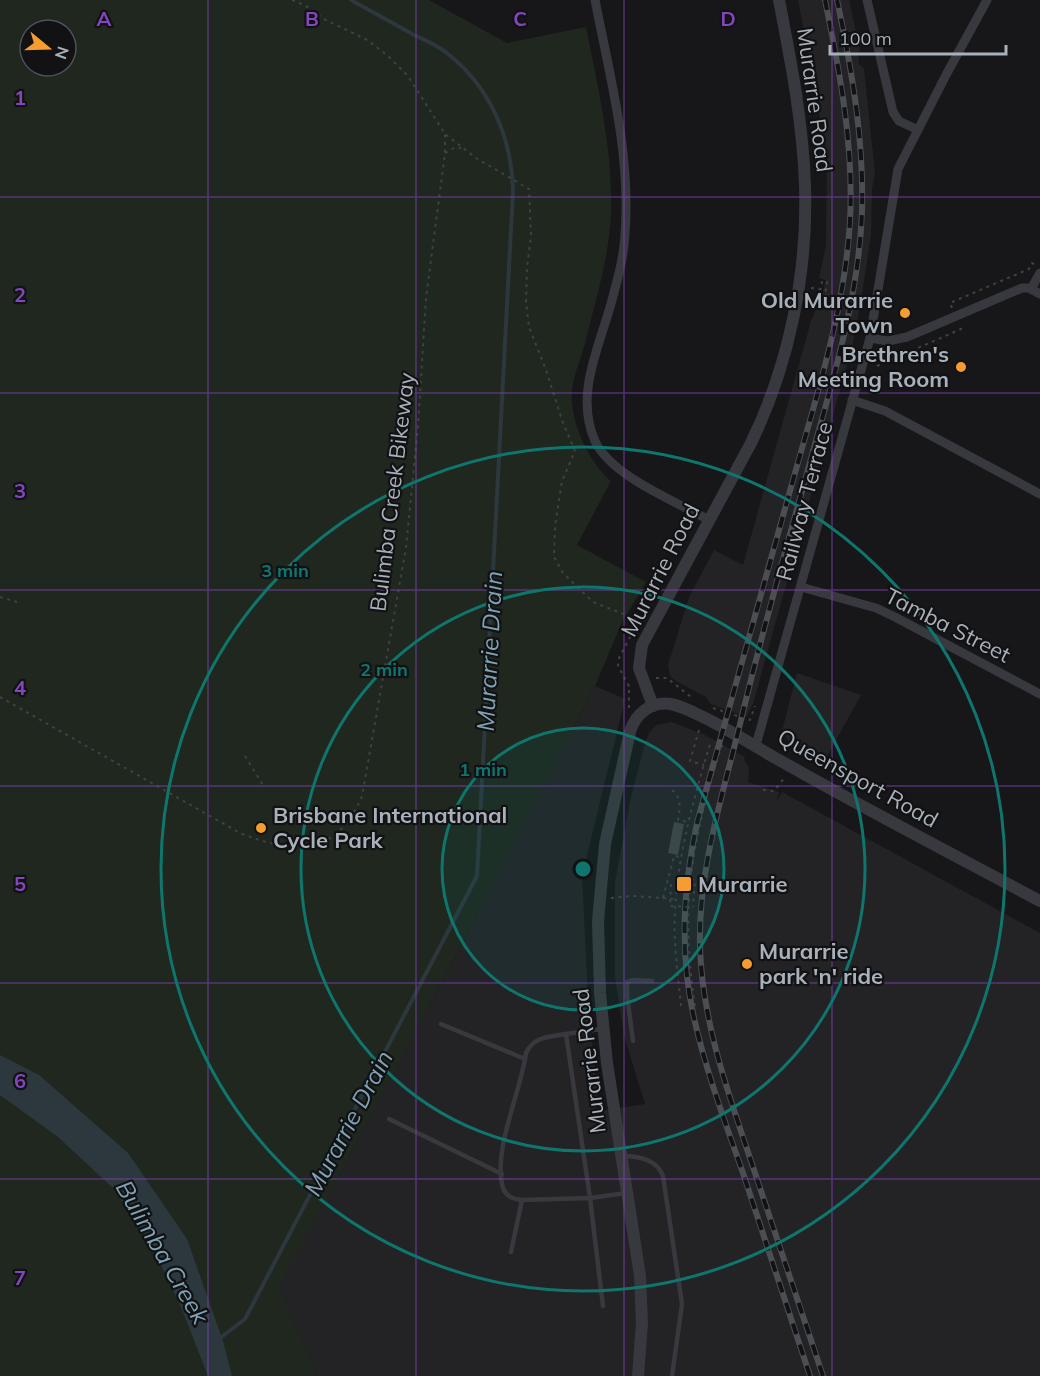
<svg xmlns="http://www.w3.org/2000/svg" width="1040" height="1376" font-family="Mulish,sans-serif">
<style>
.built{fill:#232326}
.green{fill:#1f271f;fill-rule:evenodd}
.water{fill:#2c383d}
.lines{fill:none;stroke-linecap:round;stroke-linejoin:round}
.stream{stroke:#2c383d;stroke-width:4}
.building{fill:#414246}
.path{stroke:#3e4145;stroke-width:2;stroke-dasharray:3 4.5;stroke-linecap:butt}
.service{stroke:#38393e;stroke-width:4.5}
.minor{stroke:#38393e;stroke-width:9}
.tertiary{stroke:#38393e;stroke-width:12}
.rail-casing{stroke:#4b4e53;stroke-width:6}
.rail{stroke:#121214;stroke-width:4;stroke-dasharray:11;stroke-linecap:butt}
.path-bridge{stroke:#3e4145;stroke-width:2;stroke-dasharray:3 4.5;stroke-linecap:butt}
.grid{fill:none;stroke:#8446be;stroke-width:1.5;stroke-opacity:0.55}
.ring{fill:none;stroke:#0f766e;stroke-width:3}
.poi-dot{fill:#f69d31;stroke:#121214;stroke-width:2}
.labels{text-anchor:middle;dominant-baseline:central;stroke-width:4.5;stroke-linejoin:round;paint-order:stroke}
.street-label{font-size:22px;fill:#a8b0b9;stroke:#121214}
.poi-label{font-size:22px;font-weight:bold;fill:#a8b0b9;stroke:#121214;text-anchor:start}
.water-label{font-size:24px;font-style:italic;fill:#7fa2b5;stroke:#121214}
.grid-label{font-size:20px;text-anchor:middle;font-weight:bold;fill:#8446be;stroke:#121214;stroke-width:4.5;stroke-linejoin:round;paint-order:stroke}
.centre{fill:#0f766e;stroke:#121214;stroke-width:3}
.ring-label{font-size:18px;text-anchor:middle;font-weight:bold;fill:#0f766e;stroke:#121214;stroke-width:4.5;stroke-linejoin:round;paint-order:stroke}
</style>
<rect width="100%" height="100%" fill="#171719"/>
<!-- built -->
<g class="built">
<path d="M798,0h51l11,50 -2,3 1,11 5,5 11,104 -3,16 -1,46 -8,53 -10,55 -100,361 -7,13 -35,-13 -5,-7 -30,-16 -6,-5 -2,-11 21,-68 25,-47 29,15 68,-244 10,-22 5,-19 -7,-2 7,-32 1,-91 -13,-69 2,-14 -1,-10 -7,-9z"/>
<path d="M797,673l64,22 -36,65 -37,-20 -6,-9z"/>
<path d="M595,686l30,13 -43,177 6,124 11,111 46,-7 -21,-68 -9,-59v-95l16,-85 14,-54 4,-10 7,-8 16,-3 33,13 40,22 -1,3 5,8 -1,14 31,10 -3,10 6,-10 258,141v443h-723l-39,-88 171,-319z"/>
</g>
<!-- green -->
<path class="green" d="M0,0h429l78,43 79,-16c12,61 27,123 25,186 -2,46 -16,89 -27,134 -4,14 -11,30 -12,44 -3,28 17,73 39,90l-34,64 69,37 -24,40 -27,64 -146,283 -170,319 38,88h-85l-1,-3 -3,3h-228zM30,30h36v36h-36z"/>
<!-- water -->
<path class="water" d="M0,1055l39,20 89,78 59,86 36,102 9,35h-24l-27,-69 -22,-46 -22,-39 -24,-34 -55,-51 -58,-42z"/>
<g class="lines">
<!-- stream -->
<path class="stream" d="M219,1339l26,-20 232,-443 36,-685c-1,-53 -23,-104 -65,-137 -9,-8 -21,-13 -32,-18 -22,-12 -43,-24 -65,-36"/>
</g>
<!-- building -->
<path class="building" d="M674,822l10,2 -6,31 -10,-2z"/>
<g class="lines">
<!-- path -->
<g class="path">
<path d="M292,0l16,7 16,12 43,21 20,15 21,21 37,58 31,24 53,31 2,47 -4,32 -1,34 3,25 17,43 17,53 12,28 -13,30 -7,45 -1,31 9,16 30,29 46,18 -20,38 -1,8 11,20 4,-1"/>
<path d="M445,153l9,-5h7"/>
<path d="M811,288l10,1 1,-8 5,1 -2,13"/>
<path d="M863,301l1,-7"/>
<path d="M952,308l-2,-5 79,-34 3,-6 3,2"/>
<path d="M877,366l84,-37 -2,-5"/>
<path d="M0,597l17,5"/>
<path d="M656,678h11l24,19"/>
<path d="M0,697l240,136c55,22 97,23 122,-37l44,-248 12,-122 8,-128 19,-145v-19"/>
<path d="M629,708v-21"/>
<path d="M713,708l37,12 5,-14"/>
<path d="M699,730l-9,31 14,4"/>
<path d="M245,756l18,29"/>
<path d="M672,790c10,7 8,19 6,30l11,2"/>
<path d="M763,790l11,1 11,-14"/>
<path d="M691,879l4,1 -2,27"/>
<path d="M611,898l21,-2 31,2 11,-42 7,1"/>
<path d="M663,898l12,1"/>
<path d="M681,1006c-3,-32 -8,-64 -6,-96 3,-57 19,-112 35,-166"/>
<path d="M695,1006c-12,-79 -8,-139 14,-217 5,-16 8,-33 15,-48"/>
</g>
<!-- service -->
<g class="service">
<path d="M441,1024l84,35"/>
<path d="M601,1029l-35,5 24,164 36,-5"/>
<path d="M566,1034c-17,3 -32,2 -40,19 -5,39 -34,98 -23,135 3,9 11,11 19,12l68,-2 13,108"/>
<path d="M633,1041l-6,-46v-13l6,-2 19,1"/>
<path d="M389,1119l113,55"/>
<path d="M622,1156c16,0 35,3 41,20l19,128 -10,72"/>
<path d="M511,1252l11,-52"/>
</g>
<!-- minor -->
<g class="minor">
<path d="M595,0c15,77 36,154 30,234 -1,22 -7,44 -13,66 -12,46 -38,94 -17,141 16,35 80,60 114,79"/>
<path d="M867,0l26,112 6,9 19,9"/>
<path d="M1031,289l9,-16"/>
<path d="M870,338l18,3 19,-4 115,-49h7l11,6"/>
<path d="M852,400l33,11 155,83"/>
<path d="M801,587l75,21 19,9 145,77"/>
<path d="M756,745l114,-407 28,-169 48,-94 41,-75"/>
</g>
<!-- tertiary -->
<g class="tertiary">
<path d="M653,706l-14,-38 3,-23 109,-202c38,-78 57,-171 54,-257 -2,-63 -14,-124 -26,-186"/>
<path d="M638,1376l4,-53 -2,-47 -33,-213 -7,-70 -2,-72 7,-77 25,-112c5,-18 21,-31 41,-28 10,2 20,7 30,12 30,14 57,33 87,49 83,47 168,91 252,136"/>
</g>
<defs>
<g id="rail">
<path d="M810,1376c-22,-68 -45,-135 -67,-203 -18,-51 -37,-102 -49,-155 -15,-66 -11,-133 4,-199 32,-115 65,-230 97,-346 23,-82 50,-166 55,-252 4,-75 -10,-148 -25,-221"/>
<path d="M823,1376c-23,-70 -47,-139 -70,-209 -24,-72 -51,-144 -53,-221 -2,-78 24,-155 42,-230 21,-88 46,-174 70,-261 22,-80 47,-160 50,-244 2,-71 -10,-141 -25,-211"/>
</g>
</defs>
<!-- rail casing -->
<use href="#rail" class="rail-casing"/>
<!-- rail -->
<use href="#rail" class="rail"/>
<!-- path-bridge -->
<g class="path-bridge">
<path d="M825,295l38,6"/>
<path d="M671,884l-1,22 23,1"/>
</g>
</g>
<!-- grid -->
<path class="grid" d="M208,0v1376M416,0v1376M624,0v1376M832,0v1376M0,197h1040M0,393h1040M0,590h1040M0,786h1040M0,983h1040M0,1179h1040"/>
<!-- distance rings -->
<circle cx="583" cy="869" r="141" fill="#0f766e" fill-opacity=".12"/>
<g class="ring">
<circle cx="583" cy="869" r="141"/>
<circle cx="583" cy="869" r="282"/>
<circle cx="583" cy="869" r="422"/>
</g>
<!-- markers -->
<g class="poi-dot">
<circle cx="905" cy="313" r="6"/>
<circle cx="961" cy="367" r="6"/>
<circle cx="261" cy="828" r="6"/>
<rect x="676" y="876" width="16" height="16" rx="3"/>
<circle cx="747" cy="964" r="6"/>
</g>
<g class="labels">
<!-- street labels -->
<g class="street-label">
<text transform="translate(815 100) rotate(82)">Murarrie Road</text>
<text transform="translate(392 492) rotate(-83)">Bulimba Creek Bikeway</text>
<text transform="translate(804 501) rotate(-75)">Railway Terrace</text>
<text transform="translate(660 570) rotate(-63)">Murarrie Road</text>
<text transform="translate(948 625) rotate(27)">Tamba Street</text>
<text transform="translate(858 778) rotate(29)">Queensport Road</text>
<text transform="translate(589 1061) rotate(-97)">Murarrie Road</text>
</g>
<!-- poi labels -->
<g class="poi-label">
<text x="893" y="300" text-anchor="end">Old Murarrie<tspan x="893" dy="25">Town</tspan></text>
<text x="949" y="354" text-anchor="end">Brethren's<tspan x="949" dy="25">Meeting Room</tspan></text>
<text x="273" y="815">Brisbane International<tspan x="273" dy="25">Cycle Park</tspan></text>
<text x="698" y="884">Murarrie</text>
<text x="759" y="951">Murarrie<tspan x="759" dy="25">park 'n' ride</tspan></text>
</g>
<!-- water labels -->
<g class="water-label">
<text transform="translate(489 651) rotate(-87)">Murarrie Drain</text>
<text transform="translate(348 1123) rotate(-62)">Murarrie Drain</text>
<text transform="translate(163 1252) rotate(60)">Bulimba Creek</text>
</g>
</g>
<g class="grid-label">
<text x="104" y="26">A</text>
<text x="312" y="26">B</text>
<text x="520" y="26">C</text>
<text x="728" y="26">D</text>
<text x="20" y="105">1</text>
<text x="20" y="302">2</text>
<text x="20" y="498">3</text>
<text x="20" y="695">4</text>
<text x="20" y="891">5</text>
<text x="20" y="1088">6</text>
<text x="20" y="1285">7</text>
</g>
<circle cx="583" cy="869" r="9" class="centre"/>
<g class="ring-label">
<text x="285" y="577">3 min</text>
<text x="384" y="676">2 min</text>
<text x="483" y="776">1 min</text>
</g>
<!-- north arrow -->
<g transform="translate(48 48) rotate(109)"><circle r="28" fill="#121214" stroke="#4e5156" stroke-width="1.5"/>
<path d="M0-4.5L10 22L0 15L-10 22Z" fill="#f69d31"/>
<text y="-9" font-size="16" font-weight="bold" text-anchor="middle" fill="#a8b0b9">N</text>
</g>
<!-- scale -->
<path d="M830 45v9h176v-9" fill="none" stroke="#a8b0b9" stroke-width="3"/>
<text x="839" y="45" font-size="18" fill="#a8b0b9" stroke="#121214" stroke-width="4.5" paint-order="stroke">100 m</text>
</svg>
